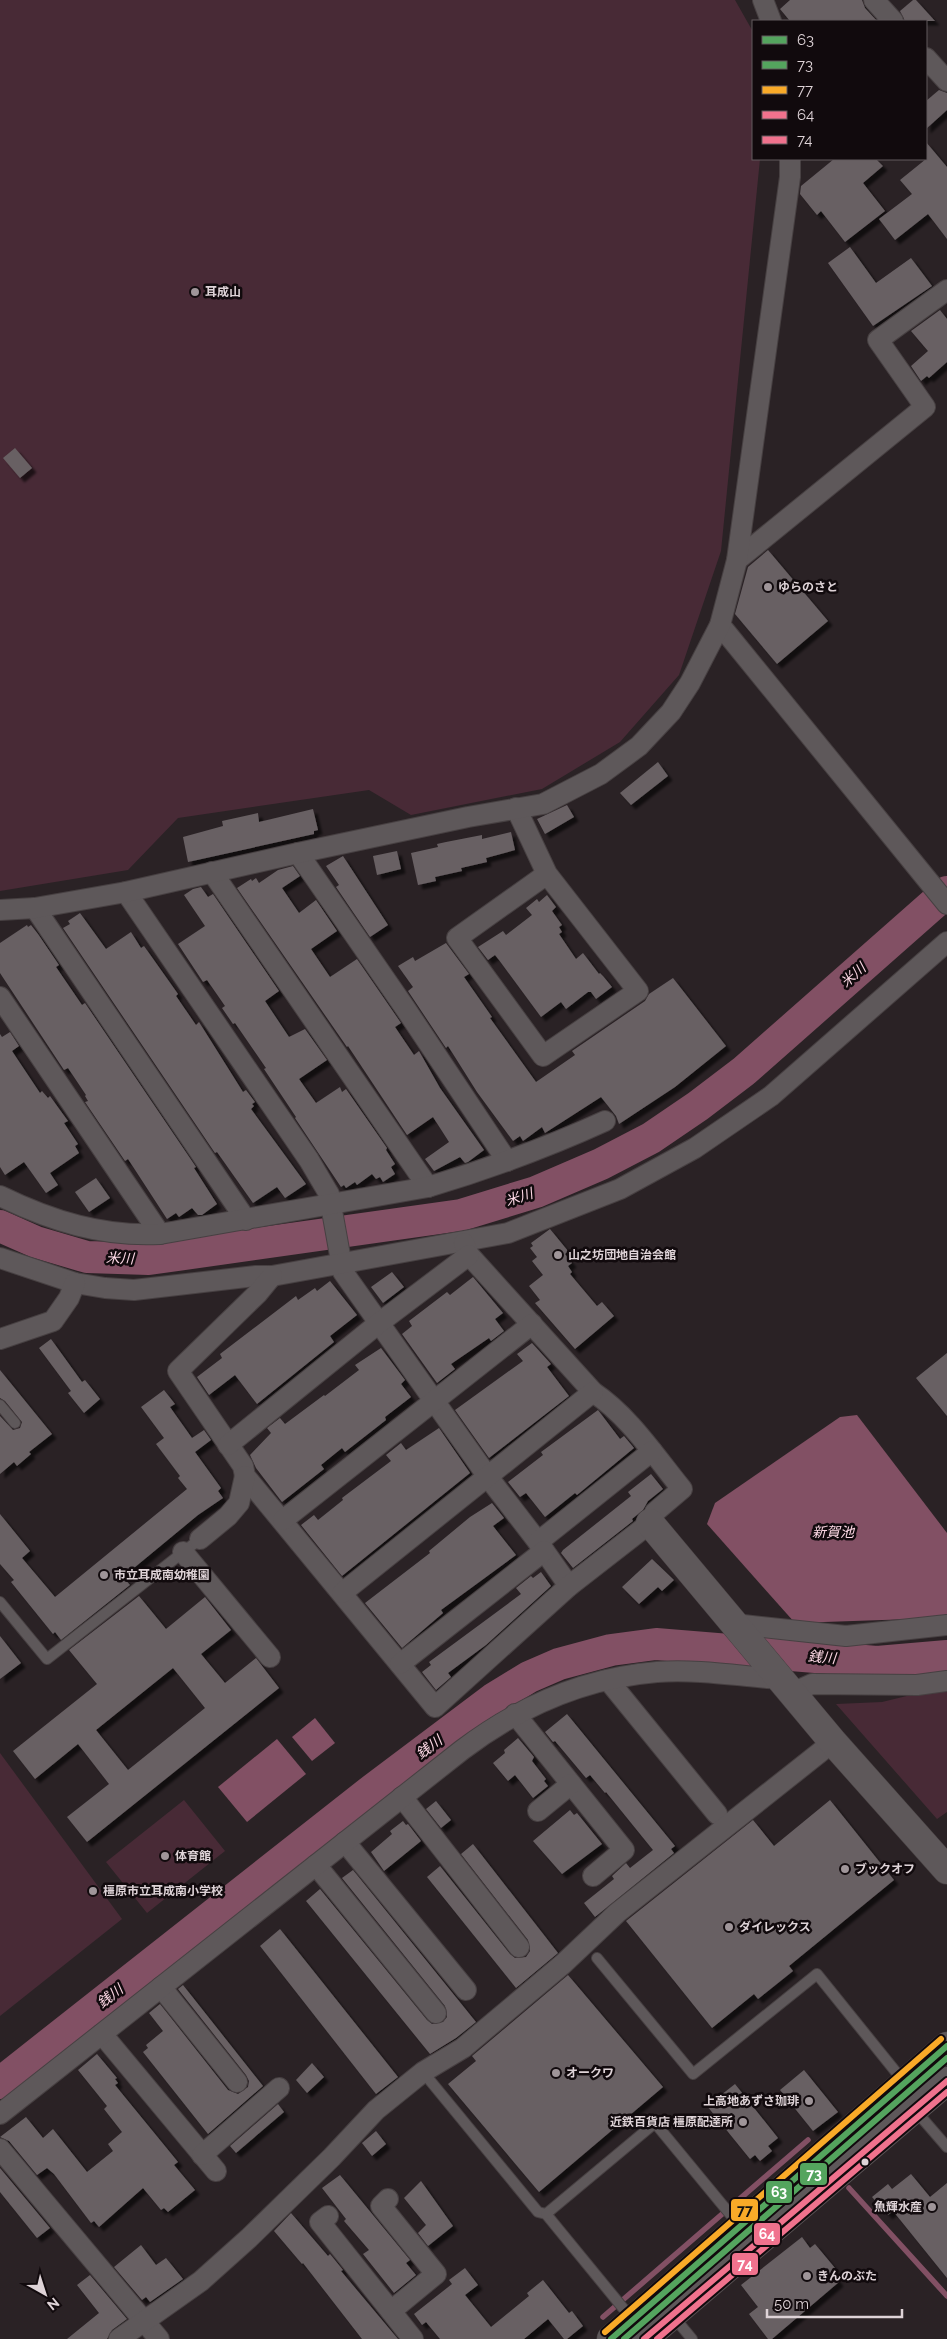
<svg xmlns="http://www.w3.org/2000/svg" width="947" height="2339" font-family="Raleway,'Noto Sans JP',sans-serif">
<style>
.green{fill:#482a36}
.water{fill:#825064}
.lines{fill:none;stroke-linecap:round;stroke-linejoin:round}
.stream{stroke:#825064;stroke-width:5.5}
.river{stroke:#825064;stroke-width:32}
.building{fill:#686063;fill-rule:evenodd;filter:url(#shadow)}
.lane-casing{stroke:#474042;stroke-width:12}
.street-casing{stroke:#474042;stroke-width:22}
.secondary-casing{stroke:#474042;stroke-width:29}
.lane{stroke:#5e585a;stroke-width:10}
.street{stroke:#5e585a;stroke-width:20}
.secondary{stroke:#5e585a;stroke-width:28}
.bus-1-casing{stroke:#110a0d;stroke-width:10}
.bus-2-casing{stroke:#110a0d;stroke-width:10}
.bus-3-casing{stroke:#110a0d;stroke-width:10}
.bus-4-casing{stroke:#110a0d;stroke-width:10}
.bus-5-casing{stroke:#110a0d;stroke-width:10}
.bus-1{stroke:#54a45e;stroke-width:6}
.bus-2{stroke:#54a45e;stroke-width:6}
.bus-3{stroke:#f9aa28;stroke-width:6}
.bus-4{stroke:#f0728d;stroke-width:6}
.bus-5{stroke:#f0728d;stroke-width:6}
.poi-dot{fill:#9f9599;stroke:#110a0d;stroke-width:2}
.bus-dot{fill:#ded3d7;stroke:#110a0d;stroke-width:2}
.labels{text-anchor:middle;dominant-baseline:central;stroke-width:5;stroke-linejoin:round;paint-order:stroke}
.poi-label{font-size:12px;font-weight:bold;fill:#ded3d7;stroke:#110a0d;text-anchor:start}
.water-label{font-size:14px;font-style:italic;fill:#fdd8e5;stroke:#110a0d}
.line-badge{stroke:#110a0d;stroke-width:2}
.badge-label{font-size:14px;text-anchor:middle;font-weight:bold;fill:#fff}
.pale-badge-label{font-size:14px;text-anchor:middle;font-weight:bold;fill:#111}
</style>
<defs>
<filter id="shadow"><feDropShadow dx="4.5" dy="4.5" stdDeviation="1" flood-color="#0009"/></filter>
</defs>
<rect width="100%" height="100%" fill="#2a2225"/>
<!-- green -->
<g class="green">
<path d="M0,0h735l17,30 1,9v120h7l-39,392 -42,124 -59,67 -78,47 -131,26 -42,-25 -191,28 -50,52 -128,21z"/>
<path d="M947,1691v121l-10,7 -101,-115 46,-2 37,-9z"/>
<path d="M0,1753l122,166 -122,97z"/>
<path d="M184,1800l41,51 -78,62 -41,-51z"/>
</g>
<!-- water -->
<g class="water">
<path d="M857,1415l90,118v83l-6,2 -146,5 -88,-99 8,-21 125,-86z"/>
<path d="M315,1718l20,25 -23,18 -20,-24z"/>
<path d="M277,1739l29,35 -59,48 -29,-35z"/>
</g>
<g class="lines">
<!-- stream -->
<g class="stream">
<path d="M849,2188l98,108"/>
<path d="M603,2317l205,-177"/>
</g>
<!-- river -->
<g class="river">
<path d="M0,1226l36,16 51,15 62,2 312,-44 75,-23 65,-28 50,-26 47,-32 46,-35 203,-179"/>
<path d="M0,2083l372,-293 121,-91 36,-22 30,-13 52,-14 45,-6 221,18 70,-6"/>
</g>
</g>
<!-- building -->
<g class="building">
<path d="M790,0h72l3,8 12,13h-87l-10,-12z"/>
<path d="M913,0h3l19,21h-30l-5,-10z"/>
<path d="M939,90l8,3v17l-21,19v-28z"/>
<path d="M926,142l21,25v72l-19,-25 -33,26 -16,-21 33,-25 -12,-14 26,-21z"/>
<path d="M834,159h42l7,7 -20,17 22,28 -40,31 -24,-31 -4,4 -17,-21 1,-8z"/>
<path d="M850,247l26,36 35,-25 21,28 -59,40 -45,-63z"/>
<path d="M940,310l7,9v43l-18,16 -2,-2 -6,5 -10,-15 17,-15 -17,-20z"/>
<path d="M15,448l17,20 -12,10 -17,-20z"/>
<path d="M768,550l60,71 -51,43 -42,-50 13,-47z"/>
<path d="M658,762l10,14 -37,29 -11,-12z"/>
<path d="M567,805l7,12 -29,17 -8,-15z"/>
<path d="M313,809l5,21 -4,1v3l-126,28 -5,-25 40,-11 -1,-5 36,-8 1,9z"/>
<path d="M511,832l4,18 -29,8 1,4 -26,6 1,3 -27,6 1,4 -18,4 -7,-32 27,-6 -1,-3 9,-2 36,-7v4z"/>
<path d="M397,851l4,18 -24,6 -4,-19z"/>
<path d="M343,856l45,69 -18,12 -34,-50 3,-2 -13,-19z"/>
<path d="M293,866l7,10 -18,12 17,25 17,-13 21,31 -26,18 19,28 27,-18 44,64 -6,4 19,28 5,-4 21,37 44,62 -16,12 -3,1 -5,-6 -26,14 -9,-12 24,-17 -16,-25 -26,18 -59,-89 -1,1 -110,-159 14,-9 1,2 4,-3 3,5 19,-13z"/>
<path d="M201,887l7,10 5,-3 66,97 -14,10 24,36 16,-8 22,31 -28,19 17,24 24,-16 2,5 4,-3 41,59 -1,2 9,14 -4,3 4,7 -12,8 -3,-5 -4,2 -4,-5 -15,11 -2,-3 -9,6 -2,-3 -3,2 -46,-69 1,-1 -32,-48 2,-1 -31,-45 -2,1 -11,-16 3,-2 -18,-26 -4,2 -25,-38 27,-18 -21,-31 9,-6z"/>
<path d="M547,895l9,12 -4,4 10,14 -3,2 3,5 -3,2 17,25 7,-6 16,21 1,-1 3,3 9,11 -16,12 -5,-7h-3l-22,17 -5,-7 -20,15 -42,-57 -4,-5 -7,5 -10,-13 25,-16 3,4 26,-20 -6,-7 11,-9 2,3z"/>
<path d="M80,913l26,36 25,-17 10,16 3,-2 34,48 -2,2 20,29 3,-3 44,70 3,-2 9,12 -3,2 2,2 -3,3 55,75 -21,14 -8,-11 -24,16 -36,-51 -2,1 -152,-225 7,-4 -2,-3z"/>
<path d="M27,925l1,2 3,-2 7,9 21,31 -3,2 26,38 3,-2 111,164 -2,1 23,36 -15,11h-4l-6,-7 -13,9 -3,-4 -9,6 -39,-60 -3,2 -40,-59 3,-1 -3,-5 1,-1 -18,-27 -4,2 -64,-97v-30z"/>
<path d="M446,943l23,31 -5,3 28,40 -2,1 46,64 39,-27 -3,-4 73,-50 4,-7 24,-16 53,68 -51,41 -56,37 -3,-8 -15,-19 -56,36 -3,-6 -19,14 -3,-5 -7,5 -36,-49 -29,-46 -2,2 -38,-57 5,-4 -15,-21 15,-9 2,4z"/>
<path d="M10,1032l9,14 -7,5 28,42 2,-2 6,7 2,-2 10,14 8,11 -4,2 14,21 -3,2 4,7 -29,20 8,12 -12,8 -22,-31 -19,13 -5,-8v-133l2,3z"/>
<path d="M96,1178l14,20 -21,14 -14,-20z"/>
<path d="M550,1229l18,22 -3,3 7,9 -4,3 4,6 -2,2 27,32 5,-4 12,14 -39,33 -40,-46 5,-3 -11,-14 14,-11 -11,-14 5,-4 -7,-9 3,-2 -2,-3z"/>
<path d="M392,1272l12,15 -21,16 -12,-16z"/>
<path d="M473,1277l30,36 -8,6 9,12 -13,10 -2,-3 -38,26 4,5 -18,14 -35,-49 10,-8 -3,-5 38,-29 3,3z"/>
<path d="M330,1281l27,34 -27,21 4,6 -77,62 -22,-29 -26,20 -12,-18 25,-19 -2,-4 76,-58 2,4 17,-12 2,3z"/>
<path d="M51,1339l31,43 3,-2 15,19 -16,14 -16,-20 3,-2 -32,-43z"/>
<path d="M532,1343l19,21 -4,3 22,29 -80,62 -34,-48 68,-49 -6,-7z"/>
<path d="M381,1348l24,32 -4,4 10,13 -26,20 1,3 -41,32 -3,-4 -21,17 3,4 -42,33 -26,-34 -6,-13 21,-22 -4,-5 13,-10 5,6 39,-29 1,1 34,-26 -4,-5z"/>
<path d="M947,1353v63l-31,-38z"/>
<path d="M0,1370l52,64 -23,18 2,2 -14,12 -3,-4 -14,12v-58l13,14 7,-2 2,-6 -17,-21 -5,-3z"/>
<path d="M164,1390l11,14 -5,3 22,31 12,-8 7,10 -16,12 26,36 -3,3 5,7 -25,17 -75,62 7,8 -69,55 -6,-8 -2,2 -42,-52 3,-2 -14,-16v-50l30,37 -8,7 33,39 132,-108 -9,-11 2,-2 -24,-32 8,-6 -23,-31z"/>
<path d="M598,1410l22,29 4,-3 10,12 -57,47 -2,-2 -30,24 -19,-24 -6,4 -12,-15 35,-27 -2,-3z"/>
<path d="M439,1428l31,45 -128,103 -41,-51 13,-10 4,5 25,-20 -1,-2 49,-37 -5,-6 15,-12 5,7z"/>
<path d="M651,1474l12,15 -15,12 -5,9 -11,9 1,2 -60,47 -12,-15 2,-3 68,-54 -3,-4z"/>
<path d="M492,1503l12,15 -11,8 23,29 -75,55 2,3 -41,35 -37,-45 65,-50 -1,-2 41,-34z"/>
<path d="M652,1559l22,21 -12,11 -4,-4 -19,17 -17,-17z"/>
<path d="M541,1572l10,14 -65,59 -38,28 3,4 -15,13 -14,-18 9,-7 -2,-3 92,-68 -5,-6 15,-12 2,2z"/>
<path d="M139,1596l27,33 39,-32 26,33 -30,24 24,29 31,-25 23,30 -192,154 -20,-25 42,-33 -31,-40 -43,35 -22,-28 84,-67 -28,-34zM173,1668l32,40 -77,62 -32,-40z"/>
<path d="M0,1636l21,27 -21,16z"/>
<path d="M567,1714l108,132 -4,3 3,4 -79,64 -11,-14 30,-24 -2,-3 14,-13 4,5 23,-18 -47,-58 -1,1 -15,-18 -4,3 -31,-37 -2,1 -8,-10z"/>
<path d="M518,1738l16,19 -2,4 14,18 -2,2 4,5 -15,12 -18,-23 -7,6 -15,-18 12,-10 -1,-3z"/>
<path d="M830,1800l64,80 -105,86 4,5 -35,28 -4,-5 -42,34 -86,-107 127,-101 21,26z"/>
<path d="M436,1801l15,19 -10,8 -15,-19z"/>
<path d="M570,1810l4,5 3,-2 25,31 -40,30 -29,-33z"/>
<path d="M403,1821l3,4 2,-1 13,17 -37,30 -13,-19 21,-18 -2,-3z"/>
<path d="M473,1844l85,109 -42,35 -89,-111 13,-11 70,88 5,4 11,-1 4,-6 -2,-11 -67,-86z"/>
<path d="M353,1870l123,152 -20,16 -26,16 -124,-153 14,-12 107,131 5,4 11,-2 4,-5 -2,-11 -103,-128z"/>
<path d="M280,1929l118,148 -22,17 -116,-148z"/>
<path d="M568,1975l95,112 -124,105 -91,-108 28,-23 -4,-5z"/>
<path d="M183,1985l80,101 -55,48 -65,-82 5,-4 -2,-3 17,-14 -14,-18 11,-9 68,86 10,4 10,-7 1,-6 -3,-6 -68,-86z"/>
<path d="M97,2054l20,24 -2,1 3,4 -3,2 63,77 -4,3 21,25 -27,22 -4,-4 -3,2 -18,-22 -44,39 -5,-6 -3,2 -37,-49 -7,-6 -10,7 -28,-34 -9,-4 26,-20 17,21 10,-9 34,43 26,-21 -5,-7 14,-12 -18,-23 3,-3 -29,-36z"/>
<path d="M312,2063l12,14 -17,16 -11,-13z"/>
<path d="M804,2070l34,42 -25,19 -33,-41z"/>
<path d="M735,2084l43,54 -10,8 4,5 -12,10 -5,-6 -5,4 -43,-53z"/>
<path d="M278,2104l6,8 -48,41 -6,-7z"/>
<path d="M376,2131l10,13 -14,12 -10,-13z"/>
<path d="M0,2168l50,60 -13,10 -37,-46z"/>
<path d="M911,2174l19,23 17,-14v95l-54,-67 -5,4 -16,-18 16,-13 4,5z"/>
<path d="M340,2175l70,85 -4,3 10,12 -22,18 -31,-39 6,-4 -25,-29 2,-2 -24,-31z"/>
<path d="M421,2181l32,45 -25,20 -10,-13 8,-8 -22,-27z"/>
<path d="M291,2213l37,43 2,-2 13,16 -2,1 57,68h-36l-59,-76 -1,1 -28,-33z"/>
<path d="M802,2237l8,11 5,-4 20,24 -4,3 8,11 -67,57h-4l-19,-25 9,-7 -17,-22z"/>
<path d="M141,2245l15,20 10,-7 17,21 -33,23 -4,-5 -4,3 -28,-33z"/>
<path d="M465,2268l13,17 -13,10 26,32 38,-31 -2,-3 16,-13 26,33 3,-2 11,15 -16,13h-3l-16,-20 -24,20h-84l-14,-17 -4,3 -8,-11 38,-30 -3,-4z"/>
<path d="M90,2275l37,44 -15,11 -5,9h-40l32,-26 -22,-28z"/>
</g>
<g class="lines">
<defs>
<g id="lane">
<path d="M0,1405l15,18"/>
<path d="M0,1602l47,57 153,-120"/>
<path d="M597,1958l96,116 124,-100 87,108"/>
<path d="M423,2072l115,140 8,2 86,105"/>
<path d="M915,2110l32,37"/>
<path d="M546,2214l109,-91 84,102"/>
<path d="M673,2316l19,23"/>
</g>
<g id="street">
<path d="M763,0l8,21"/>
<path d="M874,0l19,21"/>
<path d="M926,58l21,23"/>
<path d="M737,560l188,-153 -47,-67 69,-50"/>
<path d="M720,625l227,279"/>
<path d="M516,808l31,66 91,117 -95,65 -86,-118 90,-64"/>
<path d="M298,853l107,155 102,153"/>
<path d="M212,872l216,315"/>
<path d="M126,892l183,268 20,34 14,78 145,205 50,65 31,44"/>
<path d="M35,908l211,312"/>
<path d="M0,910l35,-2 91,-16 172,-39 170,-36 75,-13 58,-30 38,-28 32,-34 19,-29 30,-58 17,-65 53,-383v-18"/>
<path d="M0,997l160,237"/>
<path d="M0,1196c51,25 103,41 160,38l268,-47c60,-18 120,-40 177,-66"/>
<path d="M0,1258l75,25 30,5 29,2 122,-14h16l236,-43 112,-44 75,-41 76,-52 176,-154"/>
<path d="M272,1276l-14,17 -80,78 65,95 2,10 190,231 134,-121 81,-63 5,-11 27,-23c-27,-33 -53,-73 -89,-97l-124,-137 -5,-12"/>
<path d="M0,1339l53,-18 16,-23 6,-15"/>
<path d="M228,1445l151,-122 90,-68"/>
<path d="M283,1520l249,-196"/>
<path d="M200,1539l28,-23 11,-13 6,-27"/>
<path d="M538,1542l114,-91"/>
<path d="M183,1552l87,105"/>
<path d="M342,1593l251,-201"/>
<path d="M734,1624l112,12 101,-11"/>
<path d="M400,1664l144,-113"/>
<path d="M608,1680l109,134"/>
<path d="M792,1693l20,-9 105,1 30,-4"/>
<path d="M515,1714l109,136 -31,26"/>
<path d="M402,1797l117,150"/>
<path d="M538,1811l33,-27"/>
<path d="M345,1842l121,148"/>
<path d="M316,1865l120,148"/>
<path d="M161,1987l76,95"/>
<path d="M102,2034l114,137"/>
<path d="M0,2114l462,-364c58,-44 122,-72 195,-78 40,-3 82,4 122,7"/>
<path d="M0,2149l159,190"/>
<path d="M202,2155l77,-67"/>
<path d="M388,2199l-7,7 55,68 -45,37"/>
<path d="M328,2216l-8,6 93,117"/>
<path d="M119,2339l82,-58 48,-43 83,-81 44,-47 47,-38 40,-24 100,-84 54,-51 216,-171"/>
</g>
<g id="secondary">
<path d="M650,1523l183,219 114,128"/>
<path d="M611,2339l336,-293"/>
<path d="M644,2339l303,-258"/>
</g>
</defs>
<!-- lane casing -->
<use href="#lane" class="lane-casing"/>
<!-- street casing -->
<use href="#street" class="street-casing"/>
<!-- secondary casing -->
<use href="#secondary" class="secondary-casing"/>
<!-- lane -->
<use href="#lane" class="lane"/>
<!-- street -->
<use href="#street" class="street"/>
<!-- secondary -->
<use href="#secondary" class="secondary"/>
<defs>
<path id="bus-1" d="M611,2339l336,-293"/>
<path id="bus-2" d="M624,2339l323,-281"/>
<path id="bus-3" d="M605,2332l336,-293"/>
<path id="bus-4" d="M644,2339l303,-258"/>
<path id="bus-5" d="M657,2339l290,-247"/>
</defs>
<!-- bus-1 casing -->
<use href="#bus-1" class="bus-1-casing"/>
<!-- bus-2 casing -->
<use href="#bus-2" class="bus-2-casing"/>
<!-- bus-3 casing -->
<use href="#bus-3" class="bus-3-casing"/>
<!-- bus-4 casing -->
<use href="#bus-4" class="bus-4-casing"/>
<!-- bus-5 casing -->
<use href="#bus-5" class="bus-5-casing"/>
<!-- bus-1 -->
<use href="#bus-1" class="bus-1"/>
<!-- bus-2 -->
<use href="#bus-2" class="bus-2"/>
<!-- bus-3 -->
<use href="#bus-3" class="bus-3"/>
<!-- bus-4 -->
<use href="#bus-4" class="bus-4"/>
<!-- bus-5 -->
<use href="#bus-5" class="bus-5"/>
</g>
<!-- markers -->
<g class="poi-dot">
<circle cx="195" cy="292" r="5"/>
<circle cx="768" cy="587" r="5"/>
<circle cx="558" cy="1255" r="5"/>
<circle cx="104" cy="1575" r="5"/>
<circle cx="165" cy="1856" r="5"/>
<circle cx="845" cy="1869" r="5"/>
<circle cx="93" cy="1891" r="5"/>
<circle cx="729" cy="1927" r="5"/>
<circle cx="556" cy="2073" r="5"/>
<circle cx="809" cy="2101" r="5"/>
<circle cx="743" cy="2122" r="5"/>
<circle cx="932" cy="2207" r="5"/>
<circle cx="807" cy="2276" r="5"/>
</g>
<circle class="bus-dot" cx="865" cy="2162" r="4.5"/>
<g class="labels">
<!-- poi labels -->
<g class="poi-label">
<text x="205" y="292">耳成山</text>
<text x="778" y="587">ゆらのさと</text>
<text x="568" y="1255">山之坊団地自治会館</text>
<text x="114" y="1575">市立耳成南幼稚園</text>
<text x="175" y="1856">体育館</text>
<text x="855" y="1869">ブックオフ</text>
<text x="103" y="1891">橿原市立耳成南小学校</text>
<text x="739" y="1927">ダイレックス</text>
<text x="566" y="2073">オークワ</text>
<text x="799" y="2101" text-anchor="end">上高地あずさ珈琲</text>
<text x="733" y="2122" text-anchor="end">近鉄百貨店 橿原配達所</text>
<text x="922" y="2207" text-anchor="end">魚輝水産</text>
<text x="817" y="2276">きんのぶた</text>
</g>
<!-- water labels -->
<g class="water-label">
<text transform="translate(853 975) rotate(-42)">米川</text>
<text transform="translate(519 1197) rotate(-18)">米川</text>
<text transform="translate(120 1258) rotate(2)">米川</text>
<text x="833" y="1532">新賀池</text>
<text transform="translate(822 1657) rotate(5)">銭川</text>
<text transform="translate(429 1747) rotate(-37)">銭川</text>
<text transform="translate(110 1996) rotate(-38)">銭川</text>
</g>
</g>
<g class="line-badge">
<rect x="799" y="2162" width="29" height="24" rx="5" fill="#54a45e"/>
<rect x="765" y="2180" width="28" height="24" rx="5" fill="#54a45e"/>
<rect x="730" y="2198" width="29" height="24" rx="5" fill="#f9aa28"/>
<rect x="753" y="2222" width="28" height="24" rx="5" fill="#f0728d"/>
<rect x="731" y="2252" width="28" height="24" rx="5" fill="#f0728d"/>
</g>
<g class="badge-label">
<text x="814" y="2179">73</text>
<text x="779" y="2197">63</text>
<text x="767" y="2239">64</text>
<text x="745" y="2269">74</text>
</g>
<g class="pale-badge-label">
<text x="745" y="2215">77</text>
</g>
<!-- legend -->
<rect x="752" y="20" width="175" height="140" fill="#110a0d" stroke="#635a5e"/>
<rect x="762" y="36" width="25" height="8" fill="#54a45e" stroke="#635a5e"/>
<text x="797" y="45" font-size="15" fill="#ded3d7">63</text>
<rect x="762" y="61" width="25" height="8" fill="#54a45e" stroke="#635a5e"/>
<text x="797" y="70" font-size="15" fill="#ded3d7">73</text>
<rect x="762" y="86" width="25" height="8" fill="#f9aa28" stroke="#635a5e"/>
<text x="797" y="95" font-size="15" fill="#ded3d7">77</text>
<rect x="762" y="111" width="25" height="8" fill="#f0728d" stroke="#635a5e"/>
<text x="797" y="120" font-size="15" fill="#ded3d7">64</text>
<rect x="762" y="136" width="25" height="8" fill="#f0728d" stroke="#635a5e"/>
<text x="797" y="145" font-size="15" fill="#ded3d7">74</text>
<!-- north arrow -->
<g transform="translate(45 2294) rotate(141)" stroke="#110a0d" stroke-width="4" paint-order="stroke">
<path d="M0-4L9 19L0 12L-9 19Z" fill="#ded3d7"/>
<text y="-8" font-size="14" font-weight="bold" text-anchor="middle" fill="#ded3d7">N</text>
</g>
<!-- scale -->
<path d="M767 2309v8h135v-8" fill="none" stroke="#ded3d7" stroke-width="2.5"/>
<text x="774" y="2309" font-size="15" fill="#ded3d7" stroke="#110a0d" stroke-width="4" paint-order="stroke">50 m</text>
</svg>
